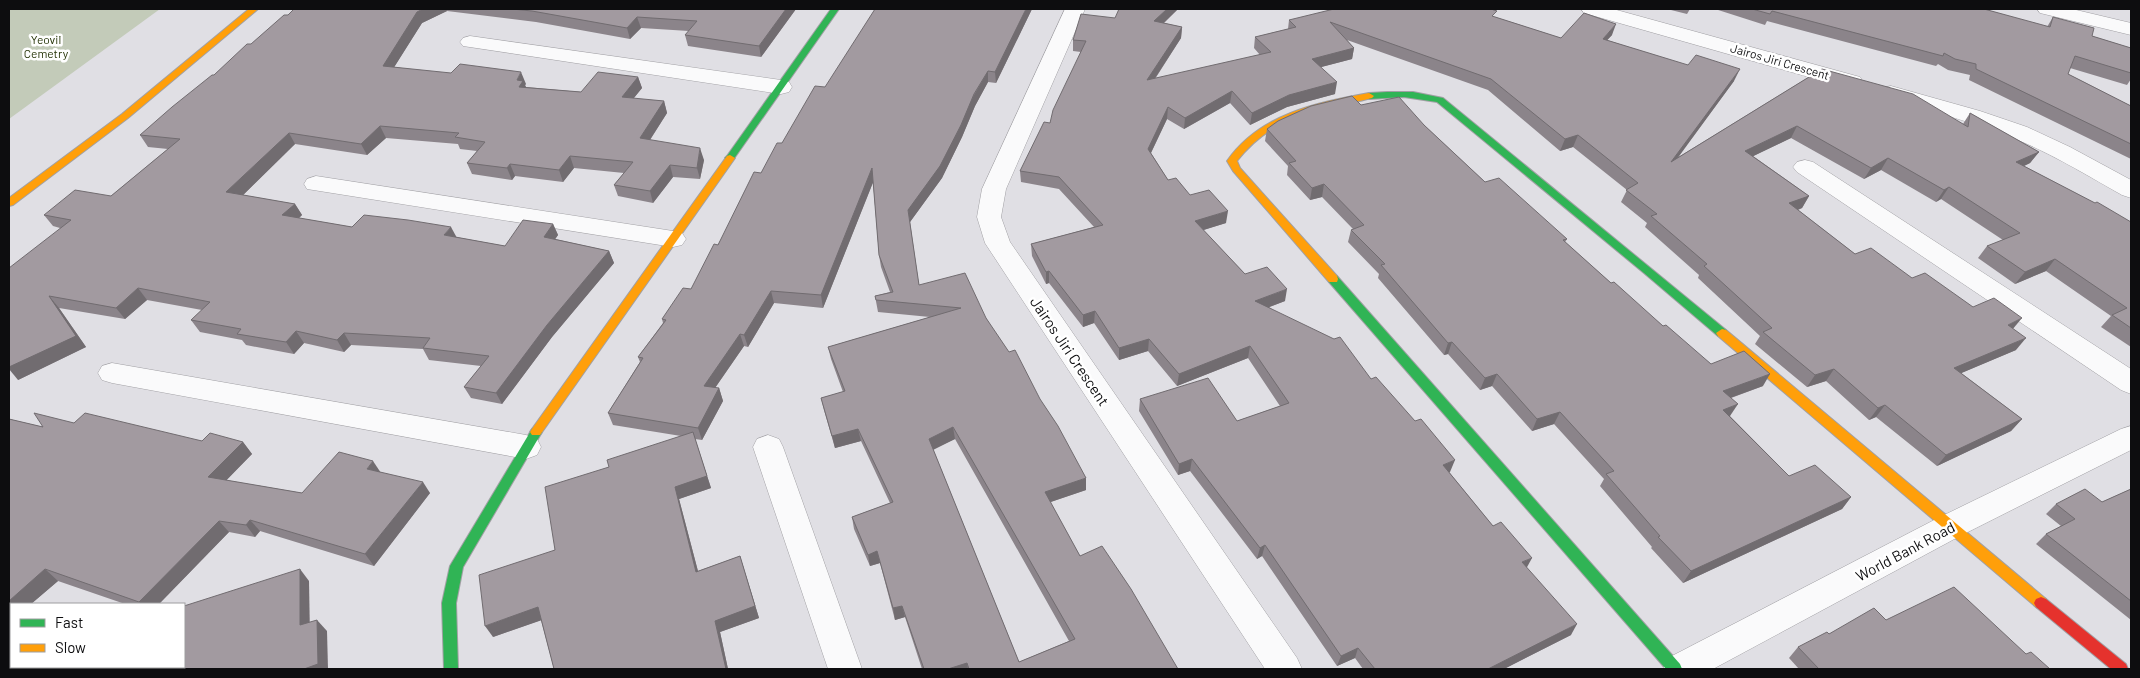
<svg xmlns="http://www.w3.org/2000/svg" width="2140" height="678" font-family="Barlow,sans-serif">
<style>
.green{fill:#c3cbb9}
.lines{fill:none;stroke-linecap:round;stroke-linejoin:round}
.street-casing{stroke:#a1a0a4;stroke-width:1}
.fast-casing{stroke:#a1a0a4;stroke-width:2}
.slow-casing{stroke:#a1a0a4;stroke-width:2}
.jam-casing{stroke:#a1a0a4;stroke-width:2}
.street{fill:#fafafb;fill-rule:evenodd}
.fast{fill:#30b455;fill-rule:evenodd}
.slow{fill:#ff9f0a;fill-rule:evenodd}
.jam{fill:#e5322d;fill-rule:evenodd}
.wall{fill:#8b848a;fill-rule:evenodd}
.shaded-wall{fill:#716c70}
.building{fill:#a29aa0;stroke:#716c70;fill-rule:evenodd}
.labels{text-anchor:middle;dominant-baseline:central;stroke-width:5;stroke-linejoin:round;paint-order:stroke}
.far-park-label{font-size:12px;fill:#29370b;stroke:#fff}
.far-street-label{font-size:12px;fill:#0d0d0f;stroke:#fff}
.street-label{font-size:15px;fill:#0d0d0f;stroke:#fff}
</style>
<rect width="100%" height="100%" fill="#e0dfe4"/>
<!-- green -->
<path class="green" d="M9,9h151l-151,110z"/>
<g class="lines">
<defs>
<g id="street">
<path d="M1065,9h20l-79,180 -5,28 9,25 287,416 5,11h-37l-280,-426 -8,-26 5,-28z"/>
<path d="M1581,9h32l247,68 3,5 -3,5 -8,2 -8,-2 -260,-74z"/>
<path d="M2037,9h35l59,14v12l-91,-22z"/>
<path d="M470,36l311,44 8,2 3,5 -3,5 -8,2 -318,-48 -3,-4 3,-4z"/>
<path d="M1891,86l89,25 47,16 43,20 61,33v18l-9,-3c-32,-18 -63,-37 -97,-52 -46,-20 -94,-32 -142,-45l-3,-5 3,-5z"/>
<path d="M1805,160l8,2 318,207v25l-10,-4 -324,-218 -4,-5 4,-5z"/>
<path d="M316,176l357,55 9,2 4,6 -4,6 -9,2 -366,-58 -3,-5 3,-5z"/>
<path d="M112,363l414,72 11,4 4,8 -4,8 -11,4 -414,-76 -10,-3 -4,-7 4,-7z"/>
<path d="M2131,426v24l-171,86 -247,133h-50l5,-11 270,-140 183,-89z"/>
<path d="M768,435l11,4 4,8 79,222h-34l-75,-222 4,-8z"/>
</g>
<g id="fast">
<path d="M831,9h8l-106,151h-6l-2,-2 2,-2z"/>
<path d="M1387,92h26l30,6 283,232 2,3 -2,3h-8l-74,-63 -207,-171 -33,-5 -35,2 -5,-3 5,-3z"/>
<path d="M1333,275l4,1 343,388 2,5h-16l-337,-387 -1,-3 1,-3z"/>
<path d="M536,427l4,2 2,3 -79,135 -7,36 2,66h-14l-2,-66 8,-37 82,-137z"/>
</g>
<g id="slow">
<path d="M249,9h9l-130,109 -115,87 -4,1v-8l113,-84z"/>
<path d="M1369,93l5,3 -2,2c-53,13 -99,16 -135,63l3,7 97,108 1,3 -1,3h-8l-96,-111 -6,-10c33,-47 88,-58 142,-68z"/>
<path d="M730,155l5,3 -195,277h-8l-2,-3 2,-3 195,-273z"/>
<path d="M1722,329l4,1 320,269 2,4 -2,4 -5,2 -5,-2 -318,-271 -2,-3z"/>
</g>
<path id="jam" d="M2041,597l5,2 80,65 2,5h-17l-75,-62 -2,-4 2,-4z"/>
</defs>
<!-- street casing -->
<use href="#street" class="street-casing"/>
<!-- fast casing -->
<use href="#fast" class="fast-casing"/>
<!-- slow casing -->
<use href="#slow" class="slow-casing"/>
<!-- jam casing -->
<use href="#jam" class="jam-casing"/>
<!-- street -->
<use href="#street" class="street"/>
<!-- fast -->
<use href="#fast" class="fast"/>
<!-- slow -->
<use href="#slow" class="slow"/>
<!-- jam -->
<use href="#jam" class="jam"/>
</g>
<!-- wall -->
<g class="wall">
<path d="M294,9h502l-35,48 -73,-11 -3,-11 4,-4 -48,-3 -11,11 -94,-17 -89,-11 -25,12 -28,44 132,17 -1,1 1,2 55,5 57,-15 4,11 -9,11 31,2 3,12 -17,27 54,20 -4,19 -27,-2 -20,26 -35,-7 -4,-11 10,-12 -50,-5 -11,14 -48,-6 -3,4 -40,-6 -5,-11 10,-12 -17,-2 -2,-5 -72,-6 -19,17 -72,-11 -52,51 52,9 7,11 -3,3 53,9 104,10 49,9 48,-22 5,11 -3,4 54,12 5,12 -62,74 -50,67 -31,-6 -7,-11 17,-21 -52,-6 -6,-11 -72,-4 -7,7 -40,-9 -10,11 -48,-9 -4,-5 -42,-8 -9,-12 11,-10 -55,-10 -22,19 -66,-11 27,39 -68,33 42,-152 -7,-2 -9,-11 67,-19 57,-47 -20,-2 -8,-12 148,-120z"/>
<path d="M1032,9l-36,74 -8,-1 -13,24 -13,31 -20,41 -32,44 9,63 67,33 100,172 -36,12 30,54 98,113h-256l-17,-52 -10,3 -15,-57 -10,3 -16,-37 -2,-12 38,-14 -29,-62 -26,7 -11,-38 -3,-12 22,-6 -12,-33 -3,-12 102,-30 -52,-5 -3,-16 15,-4 -9,-25 -2,-12 -6,-73 -50,126 -49,-5 -26,44 -4,-1 -29,42h4l4,13 -21,39 -7,-1 16,49 -32,11 19,72 42,-15 19,62 -39,14 8,37h-174l-13,-49 -48,17 62,-87 54,-83 72,-31 -68,-11 -5,-12 32,-51 -2,-5 25,-34 -1,-4 29,-30 70,-116 21,-30 43,-56zM955,439l114,202 -50,21 -86,-213z"/>
<path d="M1178,9l-14,14 18,4 -1,11 -26,41 105,-24 -6,-7 1,-11 33,-8 1,-9 206,-3 66,21 51,-3 -5,5 127,41 -57,77 145,-89 141,55 7,-11 69,39 -9,11 -6,3 107,56v125l-30,-20 10,-11 -65,-45 -31,13 -37,-26 9,-12 16,-6 -62,-41 -5,3 -55,-32 -17,9 -73,-41 -38,18 56,40 -7,12 -4,2 57,44 57,24 61,29 40,22 3,21 -55,23 61,46 -11,12 -74,35 -61,-49 -7,3 -43,-39 -19,6 -52,-43 5,-8 -62,-58 1,-3 -54,-48 2,-4 -26,-21 6,-12 -54,-43 -13,4 -72,-61 -141,-50 7,8 -2,11 -31,8 14,27 -48,13 -37,18 -20,-22 -46,26 -17,-10 -16,34 17,27 58,43 -23,7 42,44 40,27 -16,6 102,72 79,93h-1l78,96 44,67 -67,34h-141l-8,-11 -18,8 -75,-110 -5,3 -67,-88 -12,4 -39,-64 1,-12 97,22 43,-15 -32,-48 -71,28 -29,-35 -29,9 -25,-37 -11,4 -34,-44 -3,1 -14,-28 -1,-12 63,-17 -35,-38 -38,-7 -1,-11 30,-48 31,-71 -8,-1v-11l42,-22z"/>
<path d="M1667,9h23l-3,5z"/>
<path d="M1715,9h269l63,18 6,-10 39,19 39,12v31l-4,6 -57,-17 -2,6 63,32v53l-162,-79 1,-5 -22,-5 -10,-6 -2,2 -169,-45 -2,4z"/>
<path d="M1361,105l63,20 61,57 82,57 -2,3 46,41 52,43 48,38 52,22 -32,12 -1,18 59,60 62,21 -9,12 -159,74 -32,-35 1,-1 -52,-61 4,-7 -50,-55 -22,7 -40,-45 -12,4 -32,-36 -4,1 -66,-77 1,-4 -31,-32 3,-12 2,-1 -31,-32 -12,3 -23,-25 1,-9 -23,-25 2,-12z"/>
<path d="M9,419l34,8 31,-4 128,18 41,1 9,12 -26,26 76,13 78,-21 50,21 -56,73 -114,-35 -5,6 -26,-5 -70,72h-34l-67,-23 -27,23h-20v17l-2,2z"/>
<path d="M2131,489v131l-95,-76 10,-10 15,-8 -15,-12 10,-10 46,-2z"/>
<path d="M1886,620l140,34 24,15h-251l-10,-11 9,-11 31,-13z"/>
</g>
<!-- shaded-wall -->
<g class="shaded-wall">
<path d="M423,9h23l1,2 -25,12 -34,54 -5,-11 34,-54z"/>
<path d="M786,9h10l-35,48 -2,-11z"/>
<path d="M1026,9h6l-36,74 -1,-11z"/>
<path d="M1167,9h11l-24,23v-11z"/>
<path d="M637,17l4,11 -11,11 -3,-11z"/>
<path d="M1616,24l-4,11 -14,15 5,-11z"/>
<path d="M1182,27l-1,11 -35,54 1,-12z"/>
<path d="M1354,48l-2,11 -42,11 2,-11z"/>
<path d="M1740,69l-6,12 -68,93 5,-12z"/>
<path d="M988,71v11l-13,24 -13,31 -20,41 -32,44 -2,-12z"/>
<path d="M521,72l5,12 -1,1 3,7 -5,6 -6,-18z"/>
<path d="M638,77l4,11 -17,21 -3,-12z"/>
<path d="M1337,82l-2,12 -48,13 -37,18 2,-12 37,-18z"/>
<path d="M1232,91l-2,12 -46,26 1,-11z"/>
<path d="M664,101l3,12 -23,36 -4,-11z"/>
<path d="M1168,107l-1,12 -20,42 1,-12z"/>
<path d="M380,126l6,12 -19,17 -6,-11z"/>
<path d="M1797,126l-6,12 -52,25 6,-12z"/>
<path d="M289,133l6,11 -61,60 -8,-12z"/>
<path d="M1578,135l-5,12 -13,4 5,-12z"/>
<path d="M700,148l4,12 -4,19 -3,-11z"/>
<path d="M2039,152l-9,11 -23,11 9,-12z"/>
<path d="M570,156l4,12 -11,14 -4,-12z"/>
<path d="M1888,158l-7,12 -17,9 7,-11z"/>
<path d="M510,164l5,12 -3,4 -5,-12z"/>
<path d="M670,165l3,12 -20,26 -3,-12z"/>
<path d="M872,168l2,12 -51,128 -2,-13z"/>
<path d="M1324,184l-2,13 -12,3 2,-12z"/>
<path d="M1949,187l-8,12 -5,3 8,-12z"/>
<path d="M1809,196l-7,12 -19,7 6,-12z"/>
<path d="M295,204l7,11 -13,12 -7,-12z"/>
<path d="M1228,211l-2,12 -32,10 1,-12z"/>
<path d="M553,224l5,11 -9,13 -5,-11z"/>
<path d="M451,227l6,11 -13,-3z"/>
<path d="M609,251l5,12 -62,74 -50,67 -6,-11 51,-68z"/>
<path d="M2055,259l-9,12 -31,13 10,-12z"/>
<path d="M1049,271v12l-3,1v-12z"/>
<path d="M138,288l9,12 -22,19 -9,-11z"/>
<path d="M1287,289l-2,12 -32,12 2,-12z"/>
<path d="M771,291l3,12 -26,44 -4,-12z"/>
<path d="M49,296l10,12 27,39 -68,33 -9,-11v-2z"/>
<path d="M1095,311l-1,12 -11,4v-12z"/>
<path d="M2022,318l-10,12 -4,-5z"/>
<path d="M296,331l8,12 -10,11 -8,-12z"/>
<path d="M344,333l7,12 -7,7 -7,-12z"/>
<path d="M740,334l4,12 -36,52 -4,-12z"/>
<path d="M2026,338l-10,12 -71,30 9,-12z"/>
<path d="M1149,339l-1,12 -29,9v-12z"/>
<path d="M1452,342l-4,12 -4,1 4,-12z"/>
<path d="M1250,346l-2,12 -71,28 2,-12z"/>
<path d="M1834,369l-8,12 -19,6 8,-12z"/>
<path d="M1497,374l-5,12 -12,4 5,-12z"/>
<path d="M1770,374l-7,12 -47,17 7,-12z"/>
<path d="M719,388l4,13 -21,39 -4,-12z"/>
<path d="M1738,404l-8,12 -14,6 7,-12z"/>
<path d="M1885,405l-9,12 -7,3 9,-12z"/>
<path d="M1560,412l-6,12 -22,7 5,-12z"/>
<path d="M2022,419l-11,12 -74,35 9,-11z"/>
<path d="M953,427l2,12 -24,12 -2,-12z"/>
<path d="M858,429l3,12 -26,7 -3,-12z"/>
<path d="M693,432l18,56 -32,11 22,84 -5,-11 -21,-85z"/>
<path d="M243,442l9,12 -34,35 -10,-12z"/>
<path d="M1192,459l-2,12 -12,4 1,-11z"/>
<path d="M1455,460l-5,12 -11,4 4,-11z"/>
<path d="M373,461l8,12 -14,-4z"/>
<path d="M1086,478v12l-41,14v-12z"/>
<path d="M423,482l7,11 -56,73 -9,-12z"/>
<path d="M1851,497l-9,12 -159,74 8,-12z"/>
<path d="M250,520l10,11 -5,6 -9,-12z"/>
<path d="M219,521l10,11 -70,72h-18l-2,-2z"/>
<path d="M1265,545l-3,11 -5,3 3,-11z"/>
<path d="M877,551l3,12 -10,3 -2,-11z"/>
<path d="M740,556l19,62 -39,14 8,37h-2l-11,-48z"/>
<path d="M1532,558l-6,11 -4,-7z"/>
<path d="M45,569l13,12 -27,23h-20v17l-2,2v-22z"/>
<path d="M300,569l9,12 1,56 -10,-12z"/>
<path d="M902,606l3,11 -10,3 -2,-12z"/>
<path d="M538,607l7,12 -52,18 -8,-11z"/>
<path d="M317,620l10,11 1,38h-24z"/>
<path d="M1577,624l-6,11 -67,34h-16z"/>
<path d="M1358,648l-3,10 -18,8 4,-10z"/>
<path d="M967,663l1,6h-20z"/>
</g>
<!-- building -->
<g class="building">
<path d="M294,9h129l-6,3 -34,54 68,7 9,-9 61,8 -4,8 6,1 -4,6 62,5 17,-20 40,5 -16,20 42,4 -24,37 60,10 -3,20 -27,-3 -20,26 -36,-6 19,-23 -63,-6 -11,14 -49,-6 -3,4 -40,-5 18,-21 -30,-5 4,-4 -79,-7 -19,18 -72,-11 -63,59 69,12 -13,11 70,12 12,-12 44,5 43,7 -7,8 61,11 18,-26 30,4 -9,13 65,14 -62,74 -51,68 -32,-6 25,-31 -66,-8 7,-10 -86,-5 -7,7 -41,-9 -10,11 -49,-8 4,-5 -50,-9 19,-18 -72,-14 -22,20 -67,-12 27,40 -67,31v-99l62,-48 -27,-5 31,-25 36,6 69,-57 -40,-4 32,-28 40,-32h2l33,-31h4l33,-29h4z"/>
<path d="M512,9h274l-27,37 -74,-11 12,-14 -60,-4 -10,11 -95,-17z"/>
<path d="M875,9h151l-31,63 -7,-1 -14,23 -13,31 -21,41 -32,44 11,75 46,-12 21,45 23,34 6,-2 25,49 18,27 28,52 -41,14 35,64 22,-10 29,43 47,80h-209l-2,-6 -19,6h-24l-22,-63 -9,2 -16,-57 -9,4 -16,-38 41,-15 -35,-73 -26,7 -11,-38 24,-7 -17,-44 133,-39 -85,-8 -1,-4 18,-4 -14,-37 -7,-87 -51,127 -50,-4 -27,44 -4,-1 -36,52 15,2 -21,40 -90,-15 35,-55 -5,-1 28,-37 -4,-1 21,-31 8,1 23,-45 4,1 36,-73 7,1 16,-30h5l33,-57 10,1zM953,427l122,212 -56,23 -90,-223z"/>
<path d="M1119,9h48l-13,12 28,6 -35,53 124,-28 -16,-15 41,-10 -7,-7 45,-11h157l6,2 -5,5 69,22 23,-25 32,11 -13,15 85,26 8,-10 44,14 -69,93 151,-93 91,25 55,33 2,-14 69,39 -23,10 79,41 2,-1 34,20v106l-19,-13 15,-7 -72,-49 -30,13 -38,-26 33,-13 -71,-46 -5,3 -56,-32 -17,10 -74,-42 -52,25 64,45 -20,7 66,51 16,-6 41,30 13,-5 48,34 21,-9 28,20 -14,7 18,13 -72,30 68,51 -76,36 -61,-50 -7,3 -44,-39 -19,6 -52,-43 9,-4 -68,-62 3,-2 -56,-48 6,-2 -31,-24 12,-7 -60,-48 -13,4 -74,-60 -161,-57 24,26 -42,11 25,23 -48,13 -37,18 -20,-22 -47,27 -17,-11 -20,42 20,31 8,-2 14,17 19,-5 19,21 -33,10 50,53 22,-7 20,22 -32,12 79,38 6,-2 31,42 5,-2 39,44 6,-2 34,41 -12,5 50,61 8,-4 31,36 -10,4 55,62 -89,45h-113l-17,-21 -17,8 -76,-111 -5,3 -68,-89 -13,5 -39,-65 68,-21 29,43 52,-18 -39,-57 -71,28 -30,-35 -30,9 -24,-37 -12,4 -34,-44 -3,1 -15,-28 72,-19 -44,-48 -39,-6 24,-49 6,1 3,-13 33,-69 -13,-1 8,-26 34,4z"/>
<path d="M1752,9h232l66,18 3,-10 41,11 -2,8 39,12v25l-56,-17 -7,18 63,32v38l-155,-75v-5l-21,-5 -11,-6 -1,3 -171,-45 -2,3z"/>
<path d="M1352,96l9,9 38,-8 25,28 61,57 14,-4 68,61 -4,1 48,43 3,-1 49,44 3,-1 45,39 33,-13 26,23 -47,17 15,13 -15,6 66,66 26,-11 36,32 -160,74 -33,-34 2,-1 -54,-62 8,-3 -54,-59 -23,7 -40,-45 -12,4 -33,-36 -4,1 -67,-78 4,-1 -34,-34 13,-5 -40,-41 -12,4 -23,-25 7,-2 -29,-32 11,-8 33,-15z"/>
<path d="M34,413l40,10 11,-10 117,28 8,-8 33,9 -35,35 94,16 37,-41 34,9 -6,8 56,13 -58,72 -115,-34 -4,5 -27,-4 -80,81 -94,-33 -36,32v-182l34,8z"/>
<path d="M693,432l14,44 -32,11 21,85 44,-16 15,50 -40,15 11,48h-172l-16,-62 -53,19 -6,-51 76,-25 -10,-63 64,-20 -2,-7z"/>
<path d="M2085,489l17,13 29,-13v112l-85,-67 29,-15 -19,-15z"/>
<path d="M300,569v56l17,-5 1,44 -14,5h-284l1,-2h163v-61z"/>
<path d="M1954,587l72,67 5,-2 19,17h-231l-21,-22 29,-15 2,2 45,-26 12,12z"/>
</g>
<g class="labels">
<!-- far-park labels -->
<g class="far-park-label">
<text x="46" y="39">Yeovil<tspan x="46" dy="14">Cemetry</tspan></text>
</g>
<!-- far-street labels -->
<g class="far-street-label">
<text transform="translate(1780 61) rotate(16)">Jairos Jiri Crescent</text>
</g>
<!-- street labels -->
<g class="street-label">
<text transform="translate(1070 351) rotate(56)">Jairos Jiri Crescent</text>
<text transform="translate(1905 551) rotate(-28)">World Bank Road</text>
</g>
</g>
<!-- border -->
<rect width="2140" height="678" fill="none" stroke="#0d0d0f" stroke-width="20"/>
<!-- legend -->
<rect x="10" y="603" width="175" height="65" fill="#ffffff" stroke="#9e9e9f"/>
<rect x="20" y="619" width="25" height="8" fill="#30b455" stroke="#9e9e9f"/>
<text x="55" y="628" font-size="15" fill="#0d0d0f">Fast</text>
<rect x="20" y="644" width="25" height="8" fill="#ff9f0a" stroke="#9e9e9f"/>
<text x="55" y="653" font-size="15" fill="#0d0d0f">Slow</text>
</svg>
